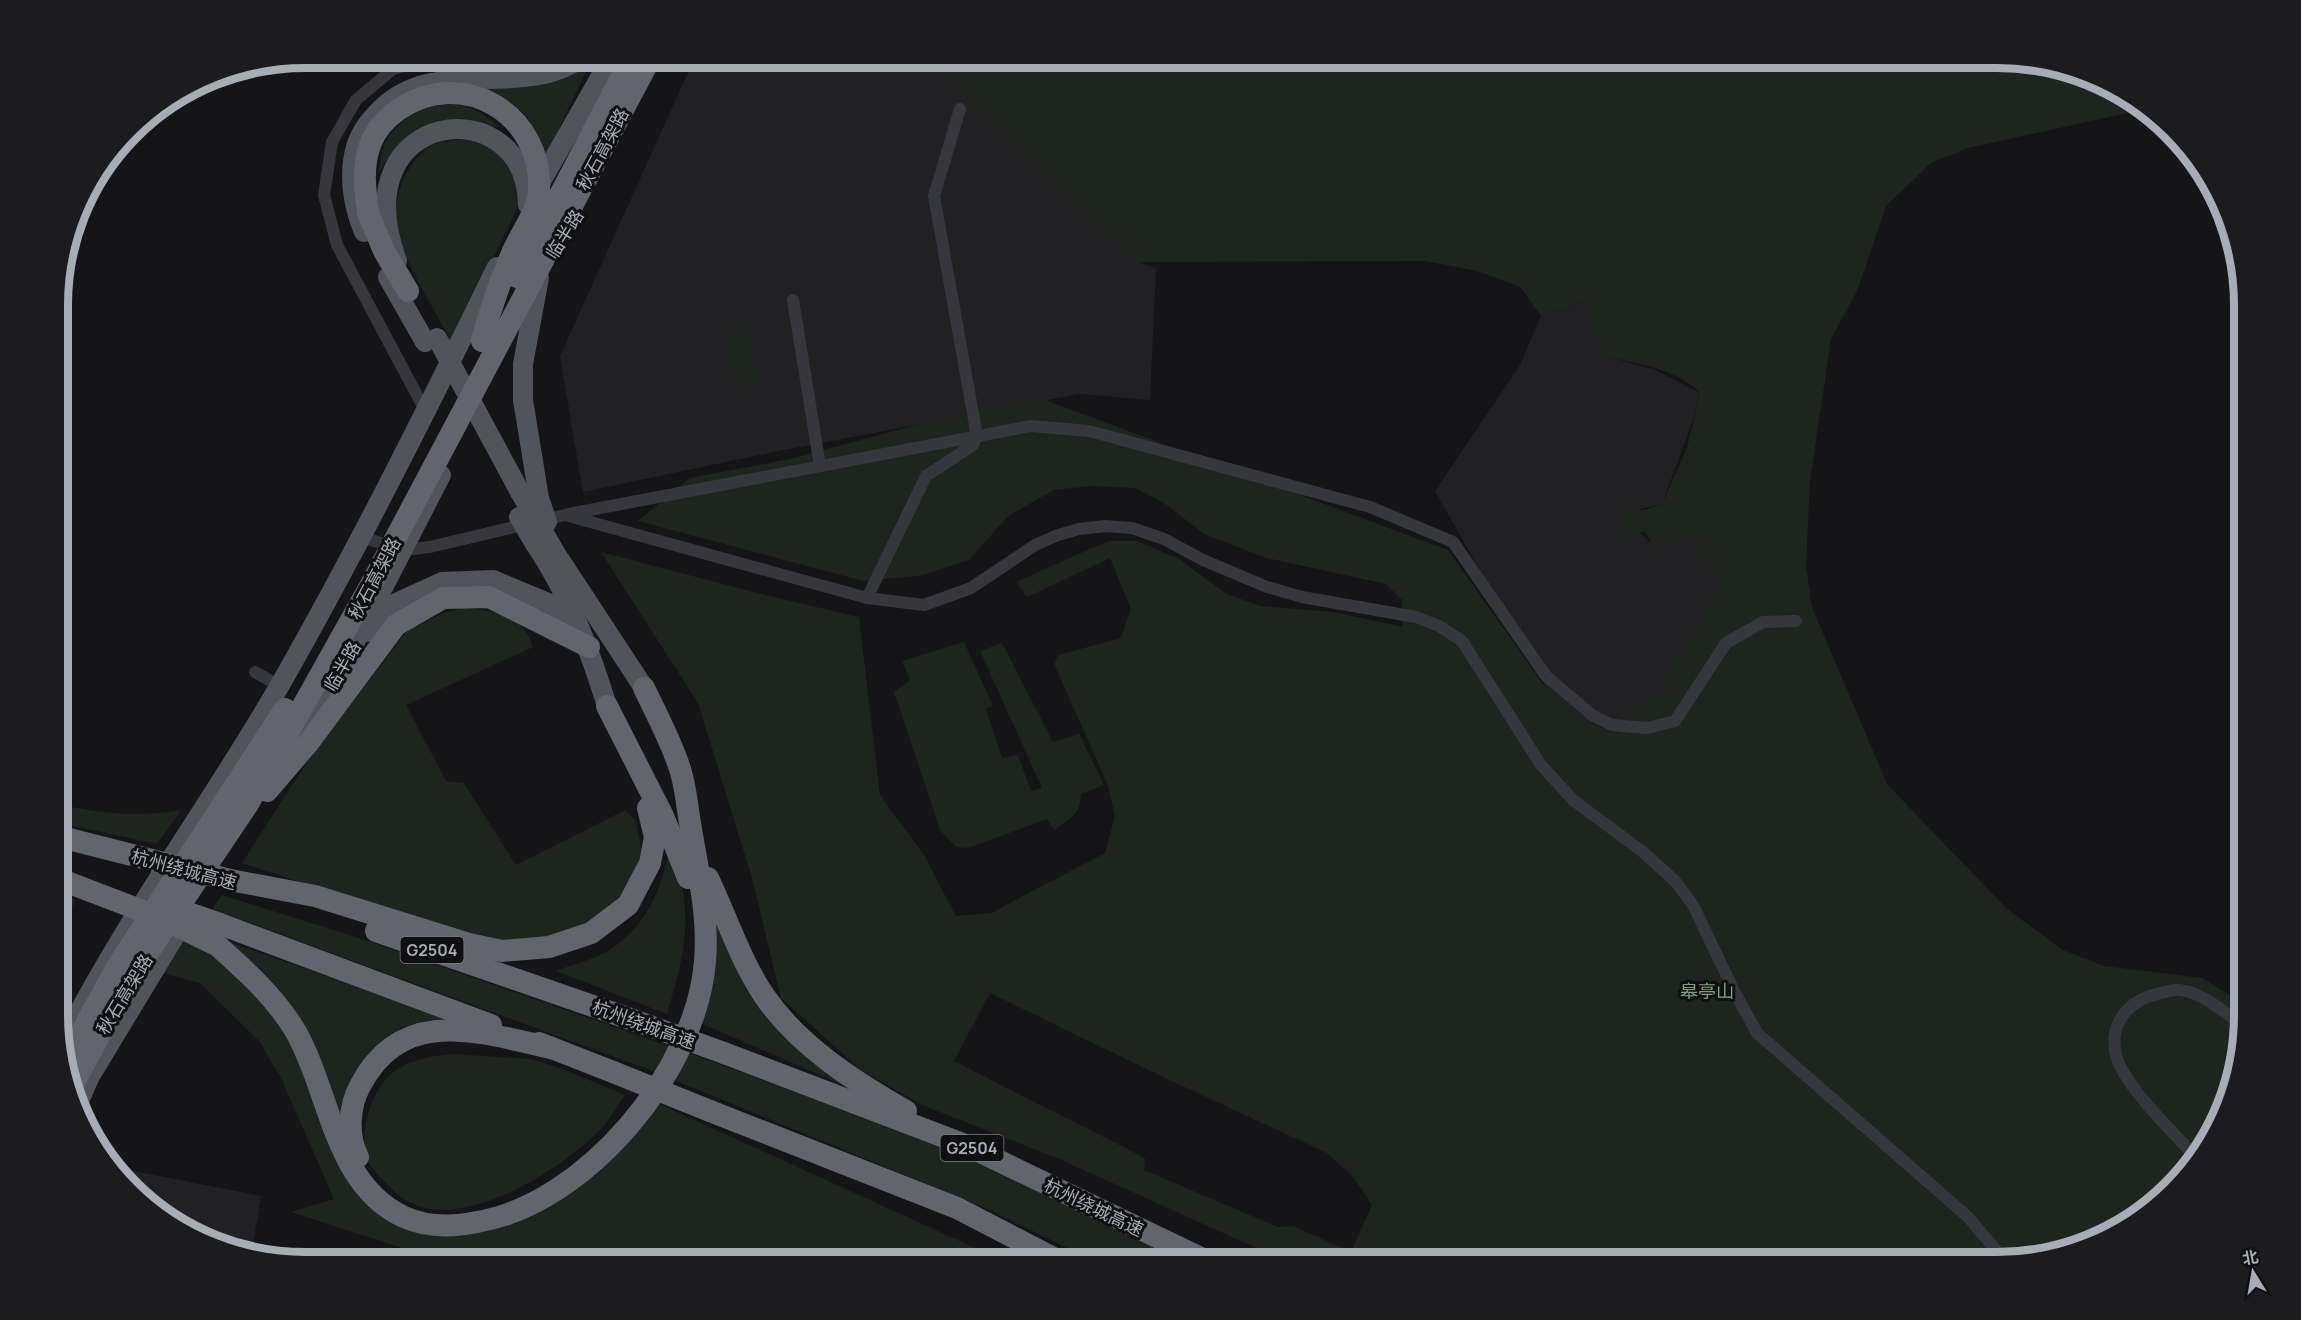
<svg xmlns="http://www.w3.org/2000/svg" width="2301" height="1320" font-family="Manrope,'Noto Sans SC',sans-serif">
<style>
.built{fill:#212124}
.green{fill:#1d251e;fill-rule:evenodd}
.lines{fill:none;stroke-linecap:round;stroke-linejoin:round}
.street{stroke:#36373c;stroke-width:12}
.primary{stroke:#52545b;stroke-width:20}
.highway{stroke:#62656d;stroke-width:22}
.primary-bridge{stroke:#52545b;stroke-width:20}
.highway-bridge{stroke:#62656d;stroke-width:22}
.labels{text-anchor:middle;dominant-baseline:central;stroke-width:6;stroke-linejoin:round;paint-order:stroke}
.shield{fill:#101012;stroke:#7a7d86;stroke-width:1.5}
.shield-label{font-size:16px;font-weight:bold;fill:#a7acb7}
.street-label{font-size:18px;fill:#a7acb7;stroke:#101012}
.park-label{font-size:18px;fill:#7ea180;stroke:#101012}
.rim{fill:none;stroke:#a7acb7;stroke-width:8}
</style>
<rect width="100%" height="100%" fill="#151517"/>
<!-- built -->
<g class="built">
<path d="M695,57h231l211,204 19,8 -6,131 -70,-6 -302,57 -195,41 -23,-136z"/>
<path d="M1587,301l16,54 52,15 45,23 -8,30 -30,81 -43,10 33,30 36,-9 446,686 -58,29 -516,-538 -125,-221 85,-126 21,-49z"/>
<path d="M114,1167l147,29 -10,60 -10,-1 -60,-25z"/>
</g>
<!-- green -->
<g class="green">
<path d="M926,57h1071c57,8 101,12 144,53l-173,38 -37,15 -45,43 -29,85 -26,48 -21,143 -4,85 6,40 75,177 120,125 56,41 41,16 98,12 41,25v28l-32,108 -77,82 -58,29 -64,12 -722,1 -233,-105 -135,-53 -61,-35 -80,-72 -29,-120 -54,-175 -97,-151 164,43 94,22 21,178 44,60 32,61 35,-3 114,-60 10,-37 -8,-33 -53,-119 4,-9 63,-17 10,-29 -21,-51 -83,39 -11,-15 92,-41h29l42,18 48,35 33,12 73,6 70,15 -1,-27 -16,-16 -120,-26 -62,-24 -41,-32 -28,-14 -44,-2 -37,4 -46,26 -39,44 -50,16 -56,5 -225,-60 52,-43 100,-19 141,-38 109,-23 408,152 97,137 30,29 44,18 7,-21 33,-19 50,-90 13,-16 -34,-53 -32,17 -11,-21 -18,8 -8,-26 9,-5 16,2 18,-6 25,-56 13,-55c-24,-25 -65,-29 -97,-38l-17,-54 -45,15 -21,-29 -43,-16 -52,-10 -288,1zM990,993l175,85 162,75 27,25 18,27 -21,47 -58,-26 -15,1 -134,-57 1,-12 -191,-97z"/>
<path d="M591,61l-47,99c-8,-44 -25,-57 -65,-73z"/>
<path d="M451,104c20,2 33,9 48,23 -18,-3 -73,2 -90,11 -13,7 -22,23 -31,36 3,-10 3,-25 8,-33 14,-24 39,-36 65,-37z"/>
<path d="M462,139c34,5 56,25 58,60 0,11 -60,122 -70,141 -15,-30 -35,-60 -47,-91 -15,-36 -5,-80 28,-103 8,-5 22,-5 31,-7z"/>
<path d="M745,328l13,54 -23,5 -11,-55z"/>
<path d="M463,608c30,2 61,7 70,39l-127,58 40,76 18,2 52,82 109,-55 11,11 5,29 -7,33 -15,24 -66,33 -66,3 -245,-80 65,-101 100,-131 34,-17z"/>
<path d="M964,642l29,64 -7,3 16,49 16,-3 13,36 11,-3 -62,-137 22,-8 51,99 26,-8 25,51 -23,9c0,20 -11,25 -27,36l-7,-11 -79,29 -12,-1 -16,-17 -46,-138 16,-12 -8,-19z"/>
<path d="M59,804c39,10 83,13 122,6l-24,34 -98,-21z"/>
<path d="M669,846c27,66 17,103 -2,168l-111,-43c15,-6 33,-10 48,-18 38,-20 60,-64 65,-107z"/>
<path d="M59,894l17,6 -7,12 -10,5z"/>
<path d="M222,895l152,48 323,113 267,99 236,108h-102l-113,-55 -338,-139 -435,-160z"/>
<path d="M712,913l133,173 -149,-65z"/>
<path d="M184,937l54,35 39,48 111,197 121,7 146,-122 353,161h-584l-3,-9 -130,-42 43,-13 -53,-121 -22,-37 -59,-58 -41,-11z"/>
<path d="M223,940l236,82 -72,18 -44,97 -16,-49z"/>
<path d="M453,1054l78,5 32,10 62,26c-8,11 -15,25 -24,34 -39,40 -141,107 -197,70 -9,-5 -34,-31 -37,-40 -8,-31 5,-76 34,-92 16,-9 34,-11 52,-13z"/>
</g>
<g class="lines">
<!-- street -->
<g class="street">
<path d="M461,57l38,3 19,-3"/>
<path d="M793,300l27,166"/>
<path d="M426,412l-89,-167 -13,-50 8,-53 24,-42 37,-31 44,-12"/>
<path d="M569,514l462,-88 58,5 281,76 83,35 93,134 46,39 20,10 35,3 28,-7 51,-78 37,-21 33,-1"/>
<path d="M361,537l43,13 26,-3 135,-32 302,83 57,7 47,-17 64,-43 23,-10 21,-6 26,-3 27,2 32,11 39,21 64,27 35,10 114,20 23,9 23,15 79,124 32,35 70,52 32,29 18,24 42,88 22,40 211,184 38,45"/>
<path d="M867,598l59,-122 47,-31 4,-9 -43,-240 26,-87"/>
<path d="M255,672l24,14"/>
<path d="M2195,1156c-22,-24 -71,-70 -79,-101 -8,-34 15,-56 45,-62 6,-1 13,-4 18,-3 24,2 45,23 64,35"/>
</g>
<!-- primary -->
<g class="primary">
<path d="M536,190l76,-133"/>
<path d="M364,232c-11,-26 -16,-57 -8,-85 4,-15 13,-26 24,-37 57,-57 139,-8 203,-53"/>
<path d="M397,261c-57,-155 130,-173 131,-56"/>
<path d="M388,277l37,65"/>
<path d="M523,400v-36l16,-86"/>
<path d="M535,544c34,50 54,104 72,162"/>
<path d="M560,560l84,128"/>
<path d="M368,632l28,-29 46,-21 51,-2 55,23 16,12 25,32"/>
<path d="M288,755l51,-82 102,-198"/>
<path d="M60,1049c63,-127 149,-241 220,-364 78,-137 148,-277 217,-418"/>
<path d="M79,1101l11,-25 98,-162"/>
</g>
<!-- highway -->
<g class="highway">
<path d="M368,213l16,38 24,40"/>
<path d="M517,277l115,-220"/>
<path d="M553,629l36,18"/>
<path d="M607,706l56,110 25,62"/>
<path d="M708,878c19,40 32,82 57,119 34,49 90,85 141,114"/>
<path d="M230,880l85,16 154,48 33,7 47,-4 42,-14 37,-28 22,-42 5,-26 -7,-29"/>
<path d="M220,924l271,101"/>
<path d="M376,931l257,89"/>
<path d="M218,946c29,26 58,52 78,86 34,60 38,153 108,185 22,10 49,10 73,5 109,-18 220,-152 228,-261 4,-45 -7,-89 -14,-132 -4,-21 -5,-44 -12,-63 -9,-27 -23,-53 -35,-78"/>
<path d="M539,1043l74,29"/>
<path d="M724,1053l244,93 243,117"/>
<path d="M65,1062l52,-95"/>
<path d="M73,1084l58,-106"/>
<path d="M710,1111l247,97 106,55"/>
<path d="M358,1157c-11,-21 -9,-51 2,-71 42,-81 119,-54 191,-38"/>
</g>
<!-- primary-bridge -->
<g class="primary-bridge">
<path d="M437,338l83,154 39,67"/>
<path d="M523,400l16,98 8,24"/>
<path d="M519,517l16,27"/>
</g>
<!-- highway-bridge -->
<g class="highway-bridge">
<path d="M368,213c-3,-23 -6,-46 2,-68 5,-14 16,-27 28,-35 65,-45 146,5 141,82 -2,20 -18,41 -26,59 -13,30 -23,59 -31,90"/>
<path d="M267,791l42,-49 87,-117 47,-27 46,-1 64,32"/>
<path d="M61,837l169,43"/>
<path d="M59,879l102,39 57,28"/>
<path d="M165,905l55,19"/>
<path d="M117,967l168,-258"/>
<path d="M131,978l117,-174 126,-225 277,-522"/>
<path d="M633,1020l91,33"/>
<path d="M613,1072l97,39"/>
</g>
</g>
<g class="labels">
<!-- shield labels -->
<g class="shield">
<rect x="400.5" y="937" width="63" height="26" rx="4.5"/>
<rect x="940.5" y="1135" width="63" height="26" rx="4.5"/>
</g>
<g class="shield-label">
<text x="432" y="950">G2504</text>
<text x="972" y="1148">G2504</text>
</g>
<!-- street labels -->
<g class="street-label">
<text transform="translate(602 149) rotate(-62)">秋石高架路</text>
<text transform="translate(564 234) rotate(-58)">临半路</text>
<text transform="translate(374 578) rotate(-62)">秋石高架路</text>
<text transform="translate(342 666) rotate(-60)">临半路</text>
<text transform="translate(184 869) rotate(15)">杭州绕城高速</text>
<text transform="translate(124 994) rotate(-59)">秋石高架路</text>
<text transform="translate(644 1024) rotate(20)">杭州绕城高速</text>
<text transform="translate(1094 1207) rotate(26)">杭州绕城高速</text>
</g>
<!-- park labels -->
<g class="park-label">
<text x="1707" y="991">皋亭山</text>
</g>
</g>
<!-- crop -->
<path d="M0 0H2301V1320H0ZM305 68H1997A237 237 0 0 1 2234 305V1015A237 237 0 0 1 1997 1252H305A237 237 0 0 1 68 1015V305A237 237 0 0 1 305 68Z" fill="#1c1c1f" fill-rule="evenodd"/>
<path class="rim" d="M305 68H1997A237 237 0 0 1 2234 305V1015A237 237 0 0 1 1997 1252H305A237 237 0 0 1 68 1015V305A237 237 0 0 1 305 68Z"/>
<!-- north arrow -->
<g transform="translate(2253 1272) rotate(349)" stroke="#101012" stroke-width="4.5" paint-order="stroke">
<path d="M0-4.5L10 22L0 15L-10 22Z" fill="#a7acb7"/>
<text y="-9" font-size="16" font-weight="bold" text-anchor="middle" fill="#a7acb7">北</text>
</g>
</svg>
